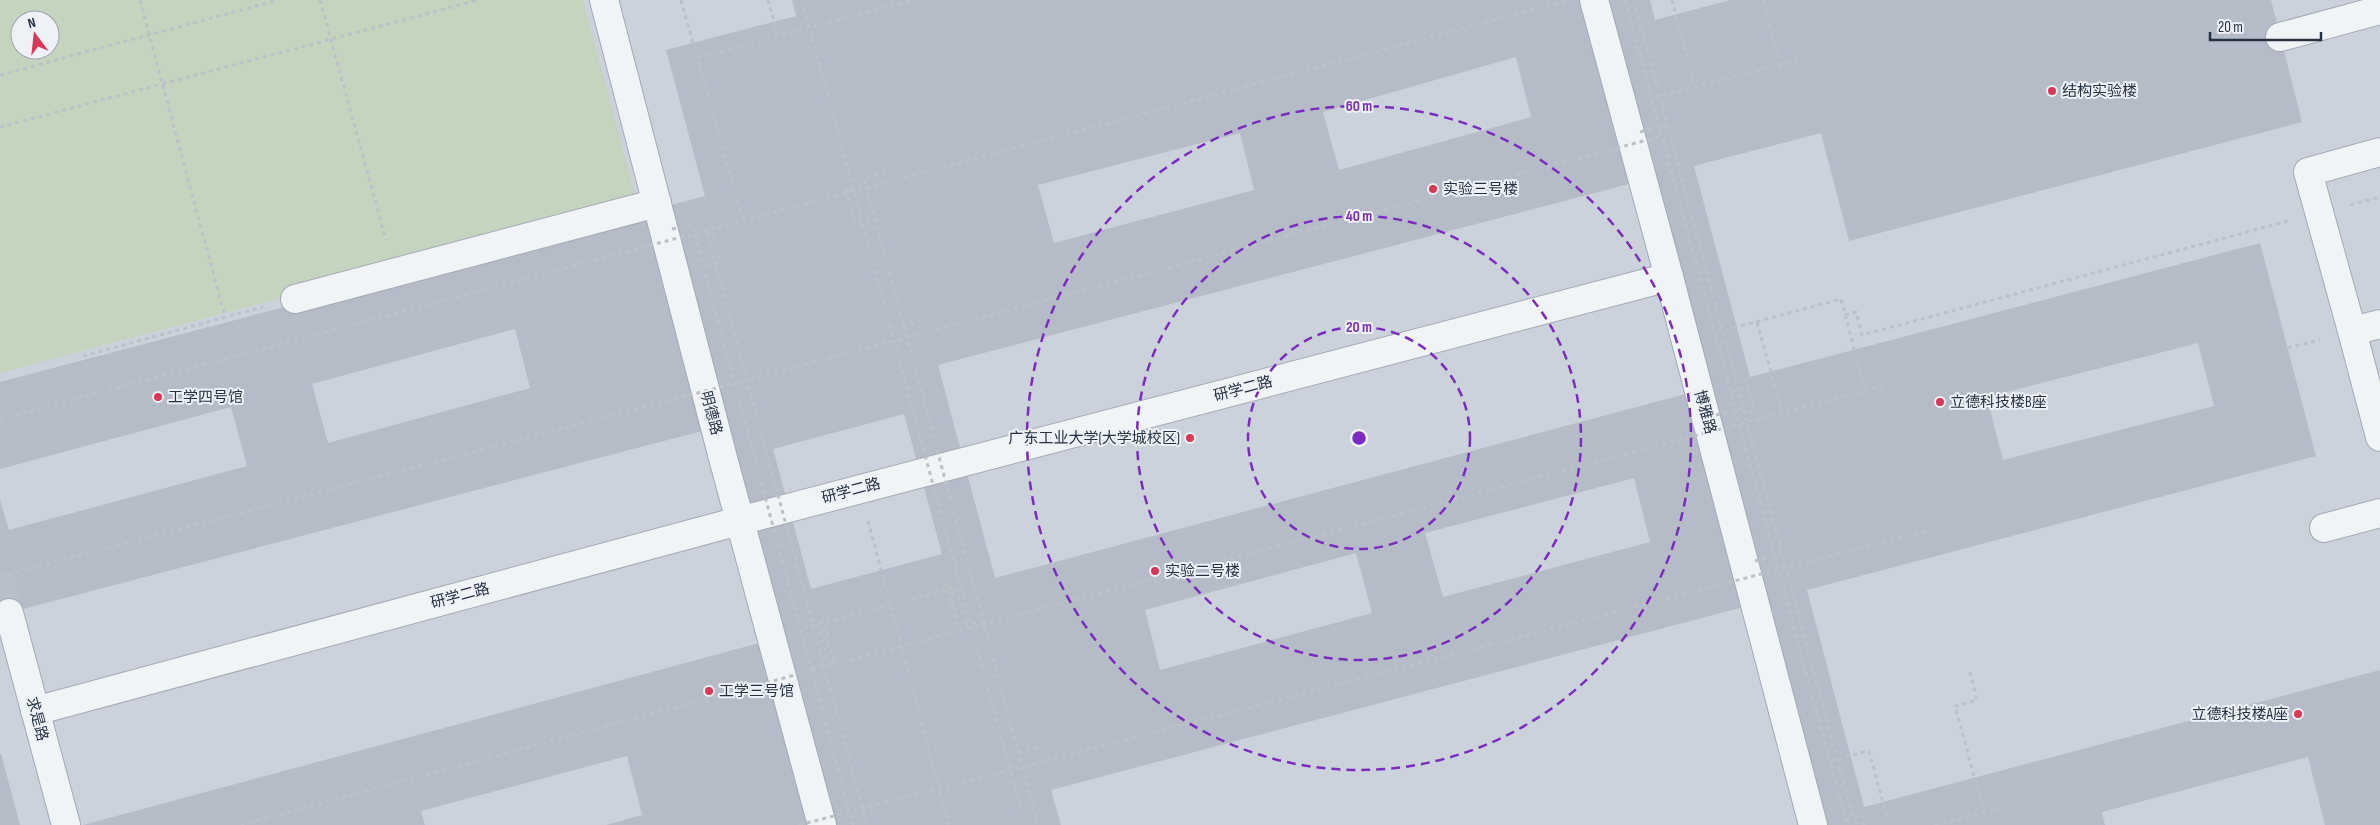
<svg xmlns="http://www.w3.org/2000/svg" width="2380" height="825" font-family="'Sofia Sans Condensed','Noto Sans SC',sans-serif">
<style>
.built{fill:#ccd2db;fill-rule:evenodd}
.green{fill:#c5d4bf;fill-rule:evenodd}
.building{fill:#b5bcc7;fill-rule:evenodd}
.lines{fill:none;stroke-linecap:round;stroke-linejoin:round}
.minor-tunnel{stroke:#b9bfc8;stroke-width:28;stroke-dasharray:28 14;stroke-linecap:butt}
.minor-casing{stroke:#a3aab4;stroke-width:30}
.path{stroke:#bcc1c8;stroke-width:3;stroke-dasharray:4 4;stroke-linecap:butt}
.minor{stroke:#f1f4f7;stroke-width:28}
.path-bridge{stroke:#bcc1c8;stroke-width:3;stroke-dasharray:4 4;stroke-linecap:butt}
.ring{fill:none;stroke:#7b2cbf;stroke-width:2.5;stroke-dasharray:9 6}
.poi-dot{fill:#db3757;stroke:#eef2f7;stroke-width:2}
.labels{text-anchor:middle;dominant-baseline:central;stroke-width:4;stroke-linejoin:round;paint-order:stroke}
.poi-label{font-size:15px;fill:#263142;stroke:#eef2f7;text-anchor:start}
.street-label{font-size:15px;fill:#263142;stroke:#eef2f7}
.centre{fill:#7b2cbf;stroke:#eef2f7;stroke-width:2.5}
.ring-label{font-size:15px;text-anchor:middle;font-weight:bold;fill:#7b2cbf;stroke:#eef2f7;stroke-width:4;stroke-linejoin:round;paint-order:stroke}
</style>
<rect width="100%" height="100%" fill="#dee3e9"/>
<!-- built -->
<path class="built" d="M0,0h2380v825h-2380zM20,20h30v30h-30z"/>
<!-- green -->
<path class="green" d="M0,0h583l54,203 -637,170zM20,20h30v30h-30z"/>
<!-- building -->
<g class="building">
<path d="M792,0h858l5,20 75,-20h541l31,122 -453,119 -28,-108 -127,33 56,211 510,-134 56,213 -509,134 57,217 516,-137v155h-55l-17,-68 -206,55 3,13h-307l26,-7 -58,-217 -715,189 10,35h-455l36,-10 -15,-59 -206,55 4,14h-342l699,-188 -57,-212 -725,190v-115l9,30 238,-64 -16,-59 -231,62v-87l705,-186 -39,-146 130,-34zM1516,57l15,60 -192,53 -16,-58zM1240,133l14,57 -200,53 -16,-58zM1652,178l56,210 -713,190 -57,-213zM515,329l15,59 -202,55 -16,-59zM2198,343l16,63 -211,54 -16,-63zM904,414l38,140 -131,35 -38,-140zM1634,478l16,64 -207,55 -18,-64zM1356,553l16,60 -212,57 -15,-60z"/>
<path d="M0,754h1l19,71h-20z"/>
</g>
<g class="lines">
<!-- minor-tunnel -->
<path class="minor-tunnel" d="M0,577l9,36"/>
<defs>
<g id="minor">
<path d="M604,0l119,458 99,367"/>
<path d="M1594,0l75,277 144,548"/>
<path d="M2280,37l100,-27"/>
<path d="M295,299l362,-96"/>
<path d="M2380,324l-28,7 28,106"/>
<path d="M2352,331l-44,-159 72,-20"/>
<path d="M2324,528l56,-15"/>
<path d="M9,613l57,212"/>
<path d="M35,711l704,-190 930,-244"/>
</g>
</defs>
<!-- minor casing -->
<use href="#minor" class="minor-casing"/>
<!-- path -->
<g class="path">
<path d="M140,0l85,317"/>
<path d="M320,0l66,240"/>
<path d="M681,0l62,221"/>
<path d="M768,0l10,36"/>
<path d="M1672,0l23,87"/>
<path d="M1763,0l17,65"/>
<path d="M697,58l215,-58"/>
<path d="M0,75l279,-75"/>
<path d="M1655,97l146,-37"/>
<path d="M0,127l478,-127"/>
<path d="M846,190l9,35 20,-5"/>
<path d="M846,190h3l1,3"/>
<path d="M2350,205l30,-8"/>
<path d="M707,232l-1,-3 5,-2"/>
<path d="M707,265l13,-3 -9,-35"/>
<path d="M1845,315l11,-3 6,23 426,-114"/>
<path d="M1757,322l25,90"/>
<path d="M903,326l22,-6"/>
<path d="M1718,332l123,-33 24,92"/>
<path d="M2288,348l32,-8"/>
<path d="M83,356l180,-49"/>
<path d="M1732,392l16,-4 6,22 -9,3"/>
<path d="M868,521l81,304"/>
<path d="M981,613l21,-6"/>
<path d="M817,624l12,41"/>
<path d="M803,628l153,-41 11,41"/>
<path d="M1970,672l7,28 -22,6 29,106"/>
<path d="M1018,752l22,-6"/>
<path d="M1830,761l39,-10 20,74"/>
<path d="M1846,819l16,-4 2,10"/>
<path d="M1935,825l66,-17"/>
</g>
<!-- minor -->
<use href="#minor" class="minor"/>
<!-- path-bridge -->
<g class="path-bridge">
<path d="M802,0l223,825"/>
<path d="M1625,0l222,825"/>
<path d="M1634,0l221,825"/>
<path d="M1640,132l28,-8"/>
<path d="M886,173l-22,5 174,647"/>
<path d="M672,229l20,-5 161,601"/>
<path d="M707,232l160,593"/>
<path d="M1716,415l28,-7"/>
<path d="M0,419l1569,-419"/>
<path d="M1755,561l27,-7"/>
<path d="M0,576l747,-196 915,-244"/>
<path d="M949,584l11,42 23,-6"/>
<path d="M949,584l-3,1 12,45"/>
<path d="M821,620l12,42 -3,1"/>
<path d="M821,620l3,-1 12,44"/>
<path d="M811,668l13,-3"/>
<path d="M241,825l731,-198 915,-242"/>
<path d="M799,825l1127,-294"/>
</g>
</g>
<!-- distance rings -->
<g class="ring">
<circle cx="1359" cy="438" r="111"/>
<circle cx="1359" cy="438" r="222"/>
<circle cx="1359" cy="438" r="332"/>
</g>
<!-- markers -->
<g class="poi-dot">
<circle cx="2052" cy="91" r="5"/>
<circle cx="1433" cy="189" r="5"/>
<circle cx="158" cy="397" r="5"/>
<circle cx="1940" cy="402" r="5"/>
<circle cx="1190" cy="438" r="5"/>
<circle cx="1155" cy="571" r="5"/>
<circle cx="709" cy="691" r="5"/>
<circle cx="2298" cy="714" r="5"/>
</g>
<g class="labels">
<!-- poi labels -->
<g class="poi-label">
<text x="2062" y="91">结构实验楼</text>
<text x="1443" y="189">实验三号楼</text>
<text x="168" y="397">工学四号馆</text>
<text x="1950" y="402">立德科技楼B座</text>
<text x="1180" y="438" text-anchor="end">广东工业大学(大学城校区)</text>
<text x="1165" y="571">实验二号楼</text>
<text x="719" y="691">工学三号馆</text>
<text x="2288" y="714" text-anchor="end">立德科技楼A座</text>
</g>
<!-- street labels -->
<g class="street-label">
<text transform="translate(1243 389) rotate(-15)">研学二路</text>
<text transform="translate(1705 412) rotate(75)">博雅路</text>
<text transform="translate(711 413) rotate(75)">明德路</text>
<text transform="translate(851 491) rotate(-15)">研学二路</text>
<text transform="translate(460 596) rotate(-15)">研学二路</text>
<text transform="translate(37 719) rotate(75)">求是路</text>
</g>
</g>
<circle cx="1359" cy="438" r="8" class="centre"/>
<g class="ring-label">
<text x="1359" y="111">60 m</text>
<text x="1359" y="221">40 m</text>
<text x="1359" y="332">20 m</text>
</g>
<!-- north arrow -->
<g transform="translate(35 35) rotate(345)"><circle r="24" fill="#eef2f7" stroke="#9ea5af"/>
<path d="M0-4L9 19L0 12L-9 19Z" fill="#db3757"/>
<text y="-8" font-size="14" font-weight="bold" text-anchor="middle" fill="#263142">N</text>
</g>
<!-- scale -->
<path d="M2210 32v8h111v-8" fill="none" stroke="#263142" stroke-width="2.5"/>
<text x="2218" y="32" font-size="15" fill="#263142" stroke="#eef2f7" stroke-width="4" paint-order="stroke">20 m</text>
</svg>
